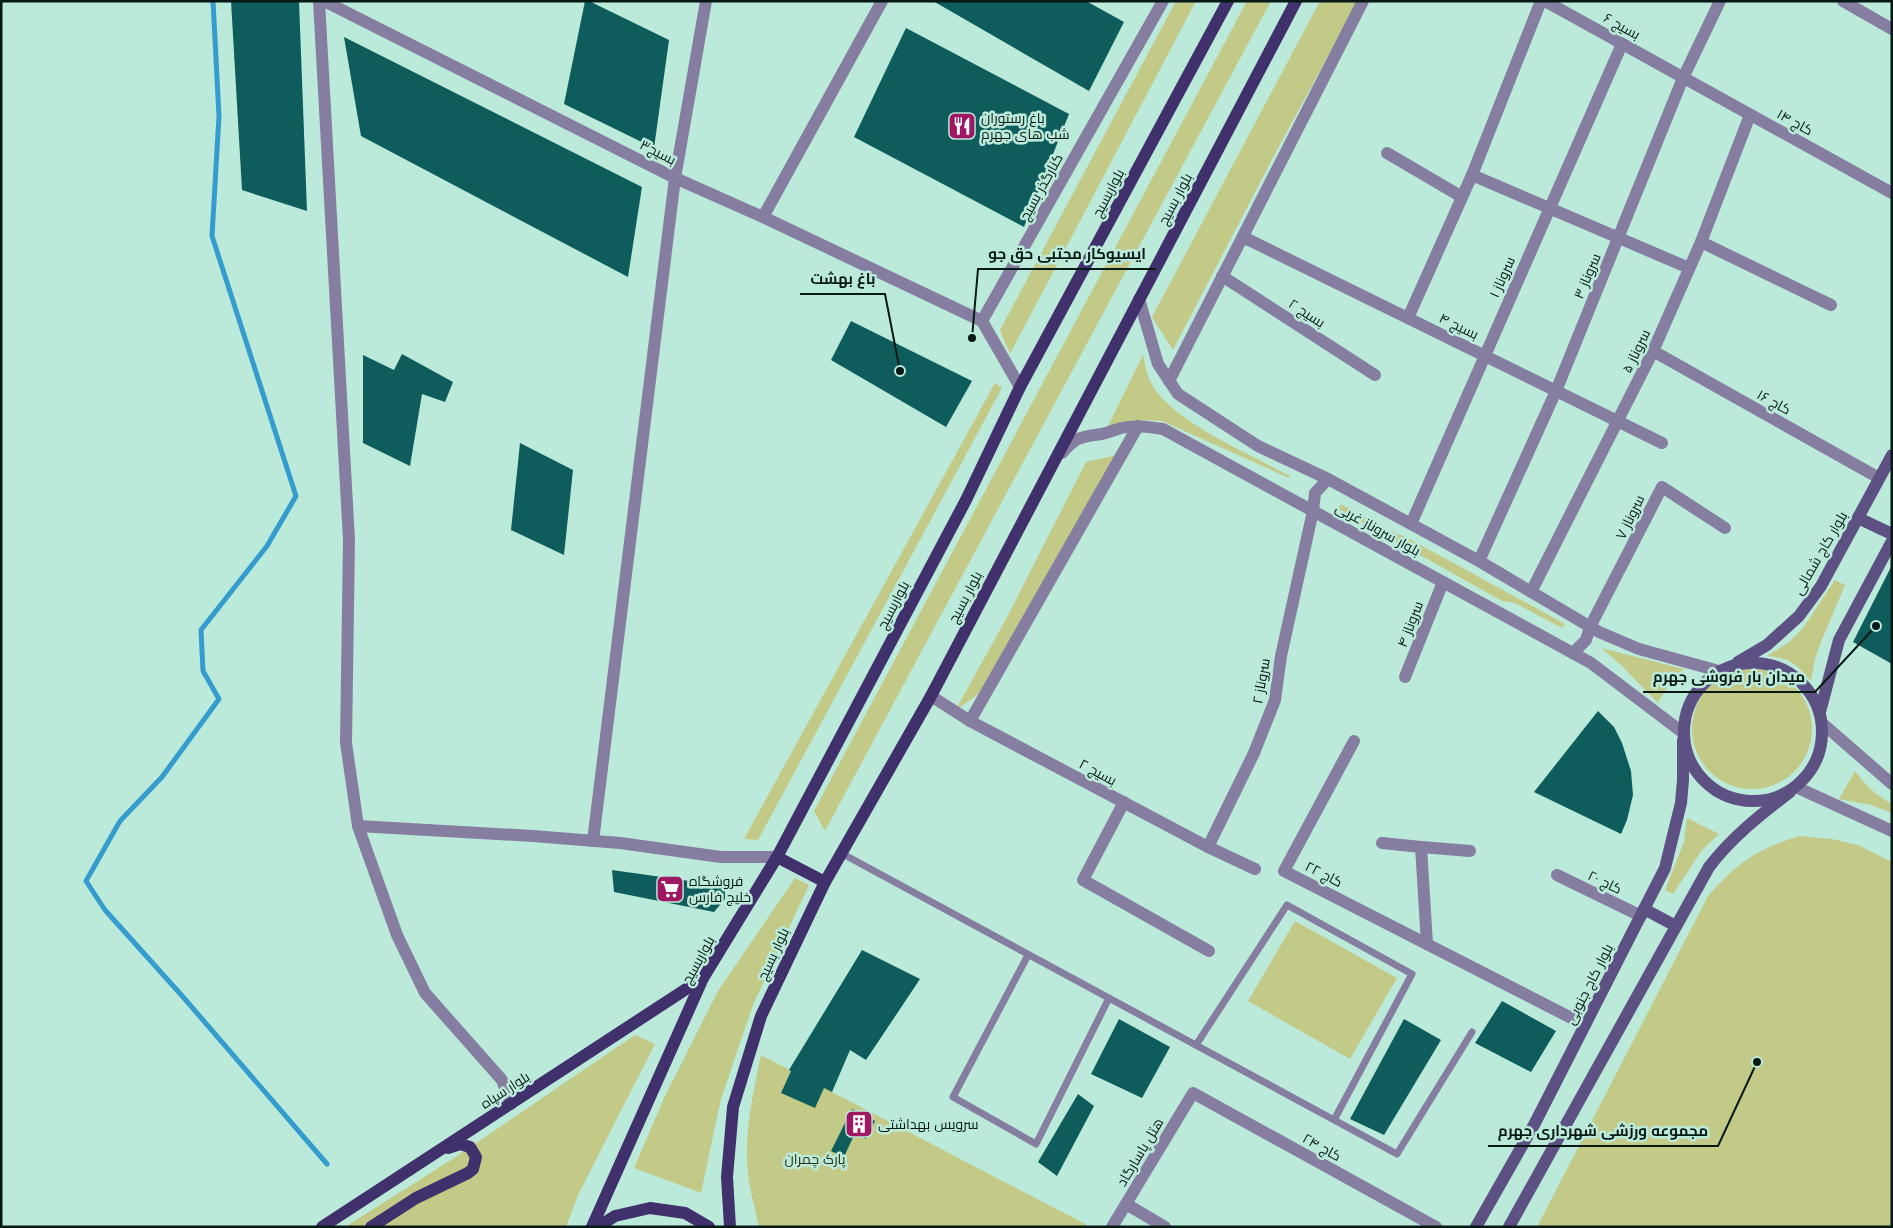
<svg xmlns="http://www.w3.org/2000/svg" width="1893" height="1228" font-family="Helvetica,Cairo,sans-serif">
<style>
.green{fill:#c3ca87}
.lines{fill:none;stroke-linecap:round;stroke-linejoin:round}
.stream{stroke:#369ccd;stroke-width:5}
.building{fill:#0e5d5c}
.service{stroke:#857ea1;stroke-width:7}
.minor{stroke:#857ea1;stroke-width:12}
.tertiary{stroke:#857ea1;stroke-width:12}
.secondary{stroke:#5c5182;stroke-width:12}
.primary{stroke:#40306b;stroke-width:12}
.labels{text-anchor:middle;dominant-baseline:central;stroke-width:5;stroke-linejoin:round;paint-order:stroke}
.street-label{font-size:14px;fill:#071914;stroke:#bbeadb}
.poi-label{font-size:14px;fill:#071914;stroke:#bbeadb;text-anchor:start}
.park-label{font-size:14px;fill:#2c2f07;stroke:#bbeadb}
.leader{fill:none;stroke:#071914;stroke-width:2}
.callout-dot{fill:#071914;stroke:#bbeadb;stroke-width:2}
.callout-label{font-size:15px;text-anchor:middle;font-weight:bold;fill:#071914;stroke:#bbeadb;stroke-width:5;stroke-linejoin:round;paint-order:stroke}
</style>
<rect width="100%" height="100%" fill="#bbeadb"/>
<!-- green -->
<g class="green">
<path d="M1176,1h20l-186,353 -10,-24z"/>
<path d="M1247,1h24l-446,830 -11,-20z"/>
<path d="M1320,1h38l-81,149 -104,200 -21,-33z"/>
<path d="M1143,355c2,8 3,18 7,26 17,38 103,75 140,95l-1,2 -127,-57c-23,-3 -36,2 -57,11z"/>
<path d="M995,383l7,5 -244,452 -14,-1z"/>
<path d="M1126,453l-131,229 -40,29 51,-92 80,-157z"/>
<path d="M1341,504l39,23 26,10 159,87 -3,4 -47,-25 -13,-2 -164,-92z"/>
<path d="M1835,580l10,5 -24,57 -6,17 -4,22c-17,-18 -18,-22 -44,-25l22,-14 14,-14z"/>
<path d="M1601,648l83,21 -12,9 -14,25 -38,-39z"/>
<circle cx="1752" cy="729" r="60"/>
<path d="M1855,771c10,14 22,25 37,33v9l-21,-8 -32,-6z"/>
<path d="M1687,818l32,16 -17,16 -29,44 -8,-4 19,-48z"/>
<path d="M1800,836l32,3 26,6 34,17v365h-355l171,-331c28,-32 50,-48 92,-60z"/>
<path d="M795,878l14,7 -56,120 -32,94 -20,94 -67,-25 30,-70 54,-107z"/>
<path d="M1295,921l102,57 -47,81 -102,-58z"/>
<path d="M635,1035l20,9 -77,151 -12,32h-221l106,-67z"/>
<path d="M761,1055l326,170 -1,2h-327c-5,-23 -12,-46 -12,-69 -1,-35 7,-69 14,-103z"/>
</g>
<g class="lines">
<!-- stream -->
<path class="stream" d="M213,1l6,115 -7,120 84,260 -29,50 -66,84 2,41 16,28 -57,78 -42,44 -34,60 19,29 79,88 143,166"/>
</g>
<!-- building -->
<g class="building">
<path d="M231,1h68l8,210 -65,-21z"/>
<path d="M585,1h4l80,39 -15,108 -90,-44z"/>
<path d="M933,1h153l38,21 -35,69z"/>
<path d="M906,28l163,86 -45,113 -170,-90z"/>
<path d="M344,37l298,150 -14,90 -267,-141z"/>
<path d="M851,321l121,60 -26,46 -115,-67z"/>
<path d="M402,354l51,28 -8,20 -23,-8 -12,72 -47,-23v-88l31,15z"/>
<path d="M520,443l53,27 -9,85 -53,-25z"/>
<path d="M1892,565v99l-39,-22z"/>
<path d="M1598,711l16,16 8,16 9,28 2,24 -6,25 -6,14 -87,-42z"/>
<path d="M612,870l113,16v13l-11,13 -100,-20z"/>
<path d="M862,950l58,29 -54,81 -16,-10 -18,42 -8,-4 -9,20 -34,-15 10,-22 -2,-1z"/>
<path d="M1502,1001l54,30 -25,41 -56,-29z"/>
<path d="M1119,1019l51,28 -28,51 -51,-24z"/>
<path d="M1404,1019l37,21 -57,95 -34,-16z"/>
<path d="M1078,1094l16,12 -37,70 -19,-14z"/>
<path d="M852,1109l23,12 -9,18 -11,-6 -11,24 -13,-6z"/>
</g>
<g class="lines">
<!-- service -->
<g class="service">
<path d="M841,853l556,301 75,-122"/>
<path d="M1028,955l-75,142 83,47 73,-146"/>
<path d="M1196,1045l91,-140 125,69 -78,146"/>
</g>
<!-- minor -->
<g class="minor">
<path d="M319,1l30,539 -3,203 12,83 39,109 28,58 77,87 9,24"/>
<path d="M324,1l351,177 88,39 219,104"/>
<path d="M1545,1l347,192"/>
<path d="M1843,1l49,28"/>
<path d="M1387,153l75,44"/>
<path d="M1472,175l217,93"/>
<path d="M763,217l119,-216"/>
<path d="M1243,237l419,206"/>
<path d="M1701,242l130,63"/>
<path d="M1222,276l153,99"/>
<path d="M1408,318l64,-143 69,-174"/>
<path d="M1653,351l226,127"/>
<path d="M1411,524l211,-480"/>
<path d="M1479,561l77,-170 127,-313 37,-77"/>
<path d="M1531,592l122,-241 48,-109 49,-127"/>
<path d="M1590,627l72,-140 63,41"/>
<path d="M1405,677l38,-95"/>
<path d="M931,696l39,25 238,126 47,22"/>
<path d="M1354,741l-70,130 301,154"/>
<path d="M1124,802l-41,78 126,71"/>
<path d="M358,826l175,10 87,7 101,14h56"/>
<path d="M593,841l82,-663 31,-177"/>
<path d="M1382,843l39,4 6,97"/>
<path d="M1208,847l46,-94 21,-53 6,-44 32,-145"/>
<path d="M1421,847l49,4"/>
<path d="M1557,875l84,41"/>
<path d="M1126,1204l39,23"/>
<path d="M1112,1227l81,-134 243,134"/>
</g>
<!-- tertiary -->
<g class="tertiary">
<path d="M1139,299l19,65 20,30 80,52 70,33 83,45 68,37 120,71 40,17 80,22"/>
<path d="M1169,381l194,-380"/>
<path d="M1020,387l-38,-66 181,-320"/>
<path d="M1062,453c15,-17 19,-16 40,-19 6,-1 12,-4 19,-6 14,-3 28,-1 42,1l428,234 91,69"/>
<path d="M1313,511l2,-18 13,-14"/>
<path d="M1573,653l13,-13 4,-13"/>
<path d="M970,721l168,-295"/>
<path d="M1822,723l70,61"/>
<path d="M1796,787l96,44"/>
</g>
<!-- secondary -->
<g class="secondary">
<path d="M1858,518l34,16"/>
<path d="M1738,662l29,-17 32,-29 22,-30 71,-131"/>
<circle cx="1753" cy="732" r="69"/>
<path d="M1820,712l19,-72 53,-99"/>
<path d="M1644,909l32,17"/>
<path d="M1476,1227l59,-104 130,-255 16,-65 2,-23v-40"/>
<path d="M1509,1227l200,-360c23,-30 51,-52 81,-75"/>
</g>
<!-- primary -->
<g class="primary">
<path d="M777,857l48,25"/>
<path d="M322,1227l381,-249"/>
<path d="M371,1227l45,-29 52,-25 5,-4 3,-12 -6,-10 -10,-3 -12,4"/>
<path d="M592,1227l111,-249 74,-121 189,-357 54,-113 208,-386"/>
<path d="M598,1227l17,-11 35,-8 35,5 24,14"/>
<path d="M730,1227l-3,-50 6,-70 28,-91 64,-134 106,-186 365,-695"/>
</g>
</g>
<!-- icons -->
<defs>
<symbol id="restaurant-square" viewBox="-11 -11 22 22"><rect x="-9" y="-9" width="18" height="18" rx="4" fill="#9f1662" stroke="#bbeadb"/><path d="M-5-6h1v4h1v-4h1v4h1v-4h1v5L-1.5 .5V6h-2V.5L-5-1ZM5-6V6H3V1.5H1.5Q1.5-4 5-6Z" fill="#fff"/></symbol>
<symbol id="supermarket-square" viewBox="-11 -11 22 22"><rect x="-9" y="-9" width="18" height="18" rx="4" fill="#9f1662" stroke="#bbeadb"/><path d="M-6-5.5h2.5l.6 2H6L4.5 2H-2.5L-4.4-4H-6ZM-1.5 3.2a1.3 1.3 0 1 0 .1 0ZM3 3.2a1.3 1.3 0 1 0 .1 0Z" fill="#fff"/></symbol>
<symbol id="building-square" viewBox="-11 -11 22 22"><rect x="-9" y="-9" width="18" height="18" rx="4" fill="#9f1662" stroke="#bbeadb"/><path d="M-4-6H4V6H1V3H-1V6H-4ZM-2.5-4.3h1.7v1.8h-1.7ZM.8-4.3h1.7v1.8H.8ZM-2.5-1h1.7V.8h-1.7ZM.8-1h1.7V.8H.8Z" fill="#fff"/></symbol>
</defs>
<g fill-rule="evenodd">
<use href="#restaurant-square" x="946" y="110" width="32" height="32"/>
<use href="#supermarket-square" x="654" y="873" width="32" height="32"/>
<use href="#building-square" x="843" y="1108" width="32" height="32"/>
</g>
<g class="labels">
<!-- street labels -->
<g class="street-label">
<text transform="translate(1622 26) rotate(29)">بسیج ۶</text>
<text transform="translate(1795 122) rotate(29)">کاج ۱۴</text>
<text transform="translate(658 152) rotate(27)">بسیج۳</text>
<text transform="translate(1041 187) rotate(-61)">کنارگذر بسیج</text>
<text transform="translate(1108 193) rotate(-62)">بلواربسیج</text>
<text transform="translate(1175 199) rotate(-62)">بلوار بسیج</text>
<text transform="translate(1587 276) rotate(-67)">سروناز ۳</text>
<text transform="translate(1502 277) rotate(-66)">سروناز ۱</text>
<text transform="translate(1307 313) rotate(33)">بسیج ۲</text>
<text transform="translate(1459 326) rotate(26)">بسیج ۴</text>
<text transform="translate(1636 351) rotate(-64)">سروناز ۵</text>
<text transform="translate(1774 402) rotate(29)">کاج ۱۶</text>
<text transform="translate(1630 517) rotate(-64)">سروناز ۷</text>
<text transform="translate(1378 529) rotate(29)">بلوار سروناز غربی</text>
<text transform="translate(1820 553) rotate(-60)">بلوار کاج شمالی</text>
<text transform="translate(965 597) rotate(-62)">بلوار بسیج</text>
<text transform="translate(893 605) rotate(-62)">بلواربسیج</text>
<text transform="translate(1410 624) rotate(-69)">سروناز ۴</text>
<text transform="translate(1261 681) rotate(-80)">سروناز ۲</text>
<text transform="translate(1098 772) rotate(28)">بسیج ۲</text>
<text transform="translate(1324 874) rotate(27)">کاج ۲۲</text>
<text transform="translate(1605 882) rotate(26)">کاج ۲۰</text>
<text transform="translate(773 954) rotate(-65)">بلوار بسیج</text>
<text transform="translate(698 960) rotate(-61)">بلواربسیج</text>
<text transform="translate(1589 984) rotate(-63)">بلوار کاج جنوبی</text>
<text transform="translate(505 1090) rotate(-33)">بلوار سپاه</text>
<text transform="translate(1322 1147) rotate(29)">کاج ۲۴</text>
<text transform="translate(1140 1152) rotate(-59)">هتل پاسارگاد</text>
</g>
<!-- poi labels -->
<g class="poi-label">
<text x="981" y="118">باغ رستوران<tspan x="981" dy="16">شب های جهرم</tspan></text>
<text x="689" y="881">فروشگاه<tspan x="689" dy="16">خلیج فارس</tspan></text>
<text x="878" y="1124">سرویس بهداشتی</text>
</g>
<!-- park labels -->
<g class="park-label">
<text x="815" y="1159">پارک چمران</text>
</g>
</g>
<!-- callouts -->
<path class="leader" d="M972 338L978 269H1156M900 371L885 294H800M1876 626L1815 692H1643M1757 1062L1718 1146H1488"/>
<g class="callout-dot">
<circle cx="972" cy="338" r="5"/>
<circle cx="900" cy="371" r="5"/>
<circle cx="1876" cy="626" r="5"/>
<circle cx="1757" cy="1062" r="5"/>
</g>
<g class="callout-label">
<text x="1067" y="259">ایسیوکار مجتبی حق جو</text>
<text x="843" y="284">باغ بهشت</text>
<text x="1729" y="682">میدان بار فروشی جهرم</text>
<text x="1603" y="1136">مجموعه ورزشی شهرداری جهرم</text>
</g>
<!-- border -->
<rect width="1893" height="1228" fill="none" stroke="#071914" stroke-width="5"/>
</svg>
